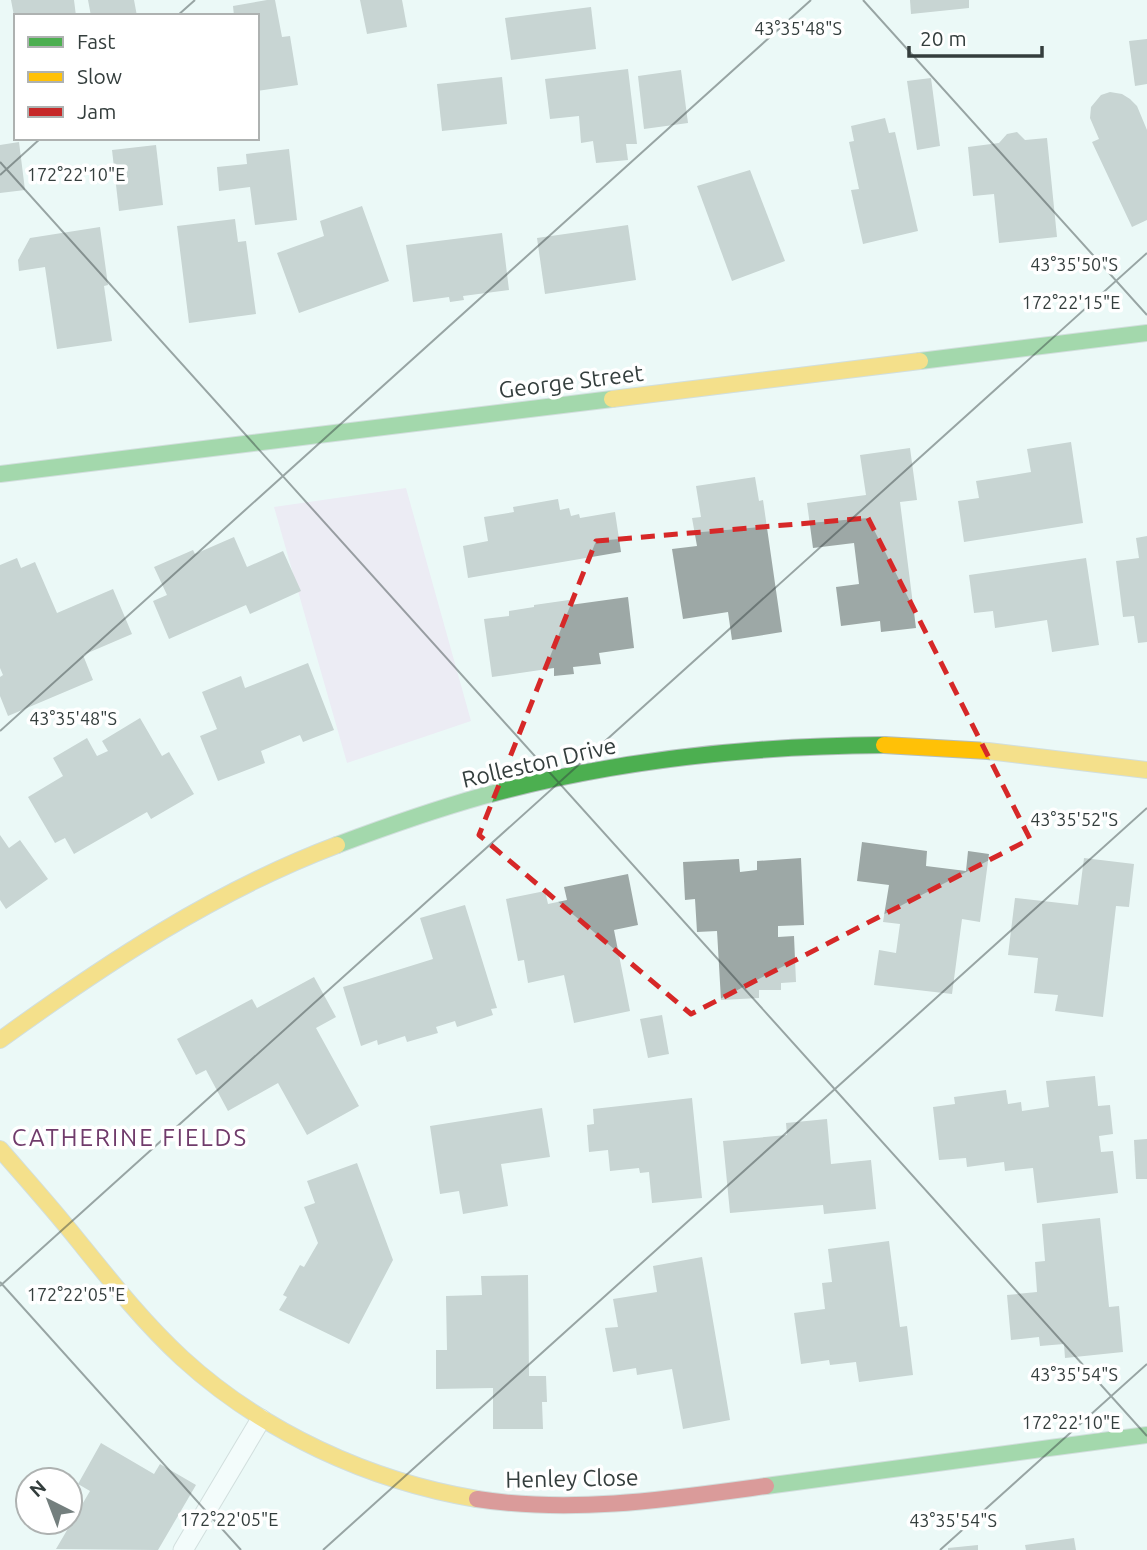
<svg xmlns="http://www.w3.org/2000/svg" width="1147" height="1550" font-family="Ubuntu,sans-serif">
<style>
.green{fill:#eddbef}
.building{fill:#9da8a6}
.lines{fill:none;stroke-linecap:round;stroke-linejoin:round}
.lane-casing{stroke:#b3bebd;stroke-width:21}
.fast-casing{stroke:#b3bebd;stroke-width:18}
.slow-casing{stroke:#b3bebd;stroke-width:18}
.jam-casing{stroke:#b3bebd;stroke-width:18}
.lane{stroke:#fcfefe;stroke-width:19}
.fast{stroke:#4caf50;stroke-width:16}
.slow{stroke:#ffc107;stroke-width:16}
.jam{stroke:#c62828;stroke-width:16}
.marked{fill:none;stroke:#d62828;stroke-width:5;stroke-dasharray:14 9;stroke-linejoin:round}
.ticks{fill:none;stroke:#343e3d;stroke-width:2;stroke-opacity:0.45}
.labels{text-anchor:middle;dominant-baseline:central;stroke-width:7;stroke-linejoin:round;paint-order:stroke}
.street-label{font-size:23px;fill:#343e3d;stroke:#fff}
.neighbourhood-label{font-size:24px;letter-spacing:2px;fill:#703b6b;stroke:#fff}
.ticks-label{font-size:18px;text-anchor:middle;fill:#343e3d;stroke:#fff;stroke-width:7;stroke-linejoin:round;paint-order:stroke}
</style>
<rect width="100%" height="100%" fill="#ebf9f7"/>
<!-- green -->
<path class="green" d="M406,488l65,233 -124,42 -73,-256z"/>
<!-- building -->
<g class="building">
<path d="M11,0h63l2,16h-62z"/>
<path d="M88,0h46l3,16h-46z"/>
<path d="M267,0h8l7,37 8,-1 8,49 -41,6v-75h-23l-1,-10z"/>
<path d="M360,0h42l5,27 -40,7z"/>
<path d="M910,0h59v8l-58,6z"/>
<path d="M591,7l5,42 -85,11 -6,-42z"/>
<path d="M1147,39v45l-12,2 -6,-45z"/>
<path d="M628,69l9,75h-11l2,16 -32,3 -3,-22 -12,2 -2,-27 -29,3 -5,-40z"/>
<path d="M681,70l7,53 -44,6 -6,-53z"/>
<path d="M502,77l5,47 -65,7 -5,-47z"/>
<path d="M931,78l9,68 -23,4 -10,-69z"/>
<path d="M1110,92l12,2 8,5 7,7 10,24v90l-15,7 -40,-85 7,-3 -9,-21 1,-11 10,-12z"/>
<path d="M885,118l4,15 6,-1 23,99 -55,13 -12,-54 8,-1 -10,-47 5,-1 -3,-15z"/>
<path d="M1017,132l8,8 22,-2 10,99 -58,6 -5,-49 -21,2 -5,-49 31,-4 8,-9z"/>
<path d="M19,142l6,48 -25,3v-48z"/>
<path d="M156,145l7,60 -44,6 -7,-61z"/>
<path d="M289,149l8,71 -42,5 -5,-38 -31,4 -2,-24 30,-3 -1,-10z"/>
<path d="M750,170l35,91 -53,20 -35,-95z"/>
<path d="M362,206l27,75 -90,32 -22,-60 47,-17 -4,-15z"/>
<path d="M235,219l3,23 8,-1 10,73 -67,9 -12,-97z"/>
<path d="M628,225l8,55 -91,14 -8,-56z"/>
<path d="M100,227l8,58 -4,1 8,55 -55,8 -12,-82 -26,4 -1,-11 12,-22z"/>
<path d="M502,233l7,57 -46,6 1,4 -14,2 -1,-5 -36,5 -7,-57z"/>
<path d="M1071,442l12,81 -119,19 -6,-41 21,-3 -3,-17 55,-9 -4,-23z"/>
<path d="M910,448l7,52 -17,2 16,126 -35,4 -1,-11 -39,5 -5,-39 23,-3 -5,-41 -41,5 -6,-45 59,-8 -6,-40z"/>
<path d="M755,477l4,24 4,-1 19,132 -50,8 -4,-28 -45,7 -11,-70 25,-3 -5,-28 9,-1 -5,-31z"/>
<path d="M558,499l2,11 9,-2 2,8 8,-2 1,4 35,-6 6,40 -153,26 -5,-32 25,-5 -4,-24 30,-5 -1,-5z"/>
<path d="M1147,536v106l-9,1 -4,-27 -11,1 -7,-56 23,-3 -3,-20z"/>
<path d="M234,537l13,30 36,-16 18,40 -51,23 -4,-9 -77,34 -16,-38 14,-6 -13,-28 39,-17 2,4z"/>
<path d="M17,558l4,10 14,-6 22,51 56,-24 19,45 -49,21 10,25 -85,36 -8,-20v-19l3,-2 -3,-7v-103z"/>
<path d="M1086,558l13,87 -47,7 -5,-32 -52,8 -2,-17 -19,2 -5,-38z"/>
<path d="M628,597l6,51 -35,5 2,11 -28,3 1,7 -20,2v-8l-62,9 -8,-58 25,-3v-5l25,-4v-2l35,-5 1,5z"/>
<path d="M308,663l26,67 -31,12 -3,-7 -39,16 4,12 -47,18 -18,-45 17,-7 -15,-37 39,-16 4,12z"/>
<path d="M140,718l22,38 7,-4 25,42 -43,25 -4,-7 -73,42 -9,-16 -10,5 -27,-46 35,-21 -10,-18 34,-20 10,18 11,-5 -6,-10z"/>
<path d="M0,835l9,13 11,-8 28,39 -42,30 -6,-9z"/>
<path d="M862,842l65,9 -1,15 40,5 2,-20 21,3 -9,68 -18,-3 -10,75 -78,-9 5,-35 17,3 4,-29 -17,-2 6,-37 -32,-4z"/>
<path d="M801,858l3,67 -26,1v11l16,-1 2,46 -15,1v7h-22v8l-38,2 -4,-69 -20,1 -2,-33 -10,1 -2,-38 56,-3 1,13 17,-2v-9z"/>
<path d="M1084,858l50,6 -5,43 -13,-1 -13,111 -48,-6 3,-16 -24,-2 4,-35 -30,-3 7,-57 63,7z"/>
<path d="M628,874l10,51 -24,5 16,81 -56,12 -10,-48 -36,8 -4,-23 -6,1 -12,-62 39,-8 3,13 19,-4 -3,-13z"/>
<path d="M465,905l32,103 -6,1 2,6 -36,12 -2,-6 -19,6 2,6 -31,9 -2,-6 -27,9 -1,-5 -16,6 -18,-59 90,-28 -13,-41z"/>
<path d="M314,977l22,40 -20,11 43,78 -52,29 -29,-52 -50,28 -22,-41 -10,5 -19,-36 75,-40 5,9z"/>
<path d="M662,1015l7,39 -21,4 -8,-39z"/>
<path d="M1095,1076l3,30 12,-1 3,29 -14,2 2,16 12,-1 5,42 -81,10 -4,-35 -28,3 -1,-9 -37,5 -1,-9 -27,2 -6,-53 22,-3 -1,-7 52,-7 2,14 13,-2 1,9 27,-4 -3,-26z"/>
<path d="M692,1098l10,100 -50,5 -3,-31 -9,1 -1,-5 -29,3 -2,-21 -19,2 -2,-27 7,-1 -1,-15z"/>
<path d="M542,1108l8,49 -49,7 7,42 -45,8 -4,-23 -19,3 -10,-68z"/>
<path d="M827,1119l4,45 40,-4 5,49 -52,5 -1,-9 -93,8 -7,-72 64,-6 -1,-12z"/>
<path d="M1147,1139v40h-11l-2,-39z"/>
<path d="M357,1163l36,97 -44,84 -70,-34 8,-13 -4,-2 17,-30 4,2 14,-24 -14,-36 11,-4 -8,-22z"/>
<path d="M1100,1218l9,89 10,-1 4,46 -58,6 -1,-14 -24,2 -1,-9 -28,3 -4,-45 30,-3 -2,-30 10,-1 -3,-37z"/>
<path d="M889,1241l11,86 7,-1 6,49 -54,7 -3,-20 -26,3 -1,-5 -28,4 -7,-51 31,-4 -3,-26 10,-1 -4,-33z"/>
<path d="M702,1257l28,163 -47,9 -11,-60 -35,6 -1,-7 -23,4 -8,-44 13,-1 -5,-28 44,-7 -4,-26z"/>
<path d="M528,1275l1,101h17l1,26h-5l1,27h-50v-41l-57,1v-39h11l-1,-54 36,-1 -1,-19z"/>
<path d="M101,1443l53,31 6,-10 36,21 -38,65 -102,-1 34,-58 -12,-7z"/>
<path d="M1074,1538l2,12h-50l-1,-5z"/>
<path d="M978,1545v5h-30v-2z"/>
</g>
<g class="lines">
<defs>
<path id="lane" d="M183,1550l78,-131"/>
<g id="fast">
<path d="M920,361l227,-28"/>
<path d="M0,474l612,-75"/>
<path d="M337,845c48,-18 96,-35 146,-49 131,-36 266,-50 401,-51"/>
<path d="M766,1486l381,-51"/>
</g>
<g id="slow">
<path d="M612,399l308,-38"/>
<path d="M884,745l104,6 159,19"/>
<path d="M0,1040c105,-76 215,-149 337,-195"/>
<path d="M0,1149c26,30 52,59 76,89 34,42 67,84 106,120 81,74 187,123 295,141"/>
</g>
<path id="jam" d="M477,1499c96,15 194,0 289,-13"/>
</defs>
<!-- lane casing -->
<use href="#lane" class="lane-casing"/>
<!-- fast casing -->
<use href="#fast" class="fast-casing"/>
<!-- slow casing -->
<use href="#slow" class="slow-casing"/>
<!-- jam casing -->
<use href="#jam" class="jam-casing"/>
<!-- lane -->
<use href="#lane" class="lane"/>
<!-- fast -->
<use href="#fast" class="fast"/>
<!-- slow -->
<use href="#slow" class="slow"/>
<!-- jam -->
<use href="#jam" class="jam"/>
</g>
<!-- marked area -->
<path d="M0 0H1147V1550H0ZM868,518l162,321 -339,175 -212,-179 117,-294z" fill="#ebf9f7" fill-opacity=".55" fill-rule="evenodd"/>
<path class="marked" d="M868,518l162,321 -339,175 -212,-179 117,-294z"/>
<!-- ticks -->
<path class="ticks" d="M863,0l284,315M177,16l18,-16M0,162l1147,1274M0,175l41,-37M0,731l811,-731M0,1282l241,268M0,1286l1147,-1033M323,1550l824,-742M940,1550l207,-186"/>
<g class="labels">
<!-- street labels -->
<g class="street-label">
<text transform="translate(571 381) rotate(-7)">George Street</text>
<text transform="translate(539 762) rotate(-13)">Rolleston Drive</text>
<text transform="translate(572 1478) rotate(-1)">Henley Close</text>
</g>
<!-- neighbourhood labels -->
<g class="neighbourhood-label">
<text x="130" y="1137">CATHERINE FIELDS</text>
</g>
</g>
<g class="ticks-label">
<text x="798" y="35">43°35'48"S</text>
<text x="76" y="181">172°22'10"E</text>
<text x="1074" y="271">43°35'50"S</text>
<text x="1071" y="309">172°22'15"E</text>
<text x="73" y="725">43°35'48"S</text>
<text x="1074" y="826">43°35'52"S</text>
<text x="76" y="1301">172°22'05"E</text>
<text x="1074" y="1381">43°35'54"S</text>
<text x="1071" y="1429">172°22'10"E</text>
<text x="229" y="1526">172°22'05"E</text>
<text x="953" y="1527">43°35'54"S</text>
</g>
<!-- legend -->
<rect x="14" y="14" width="245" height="126" fill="#ffffff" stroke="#aeb2b1" stroke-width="2"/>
<rect x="28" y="37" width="35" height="10" fill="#4caf50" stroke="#aeb2b1" stroke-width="2"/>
<text x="77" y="49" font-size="21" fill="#343e3d">Fast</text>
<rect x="28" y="72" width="35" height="10" fill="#ffc107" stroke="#aeb2b1" stroke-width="2"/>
<text x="77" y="84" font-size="21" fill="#343e3d">Slow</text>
<rect x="28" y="107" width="35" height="10" fill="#c62828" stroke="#aeb2b1" stroke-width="2"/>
<text x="77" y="119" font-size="21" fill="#343e3d">Jam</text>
<!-- north arrow -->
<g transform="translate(49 1501) rotate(318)"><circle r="33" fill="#ffffff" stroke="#aeb2b1" stroke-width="2"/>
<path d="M0-5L12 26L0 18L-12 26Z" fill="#747f7e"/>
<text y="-10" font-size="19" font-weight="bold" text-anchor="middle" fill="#343e3d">N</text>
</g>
<!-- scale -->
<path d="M909 46v10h133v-10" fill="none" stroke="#343e3d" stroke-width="3.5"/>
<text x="920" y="46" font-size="21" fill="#343e3d" stroke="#ffffff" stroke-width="5" paint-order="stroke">20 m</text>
</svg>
